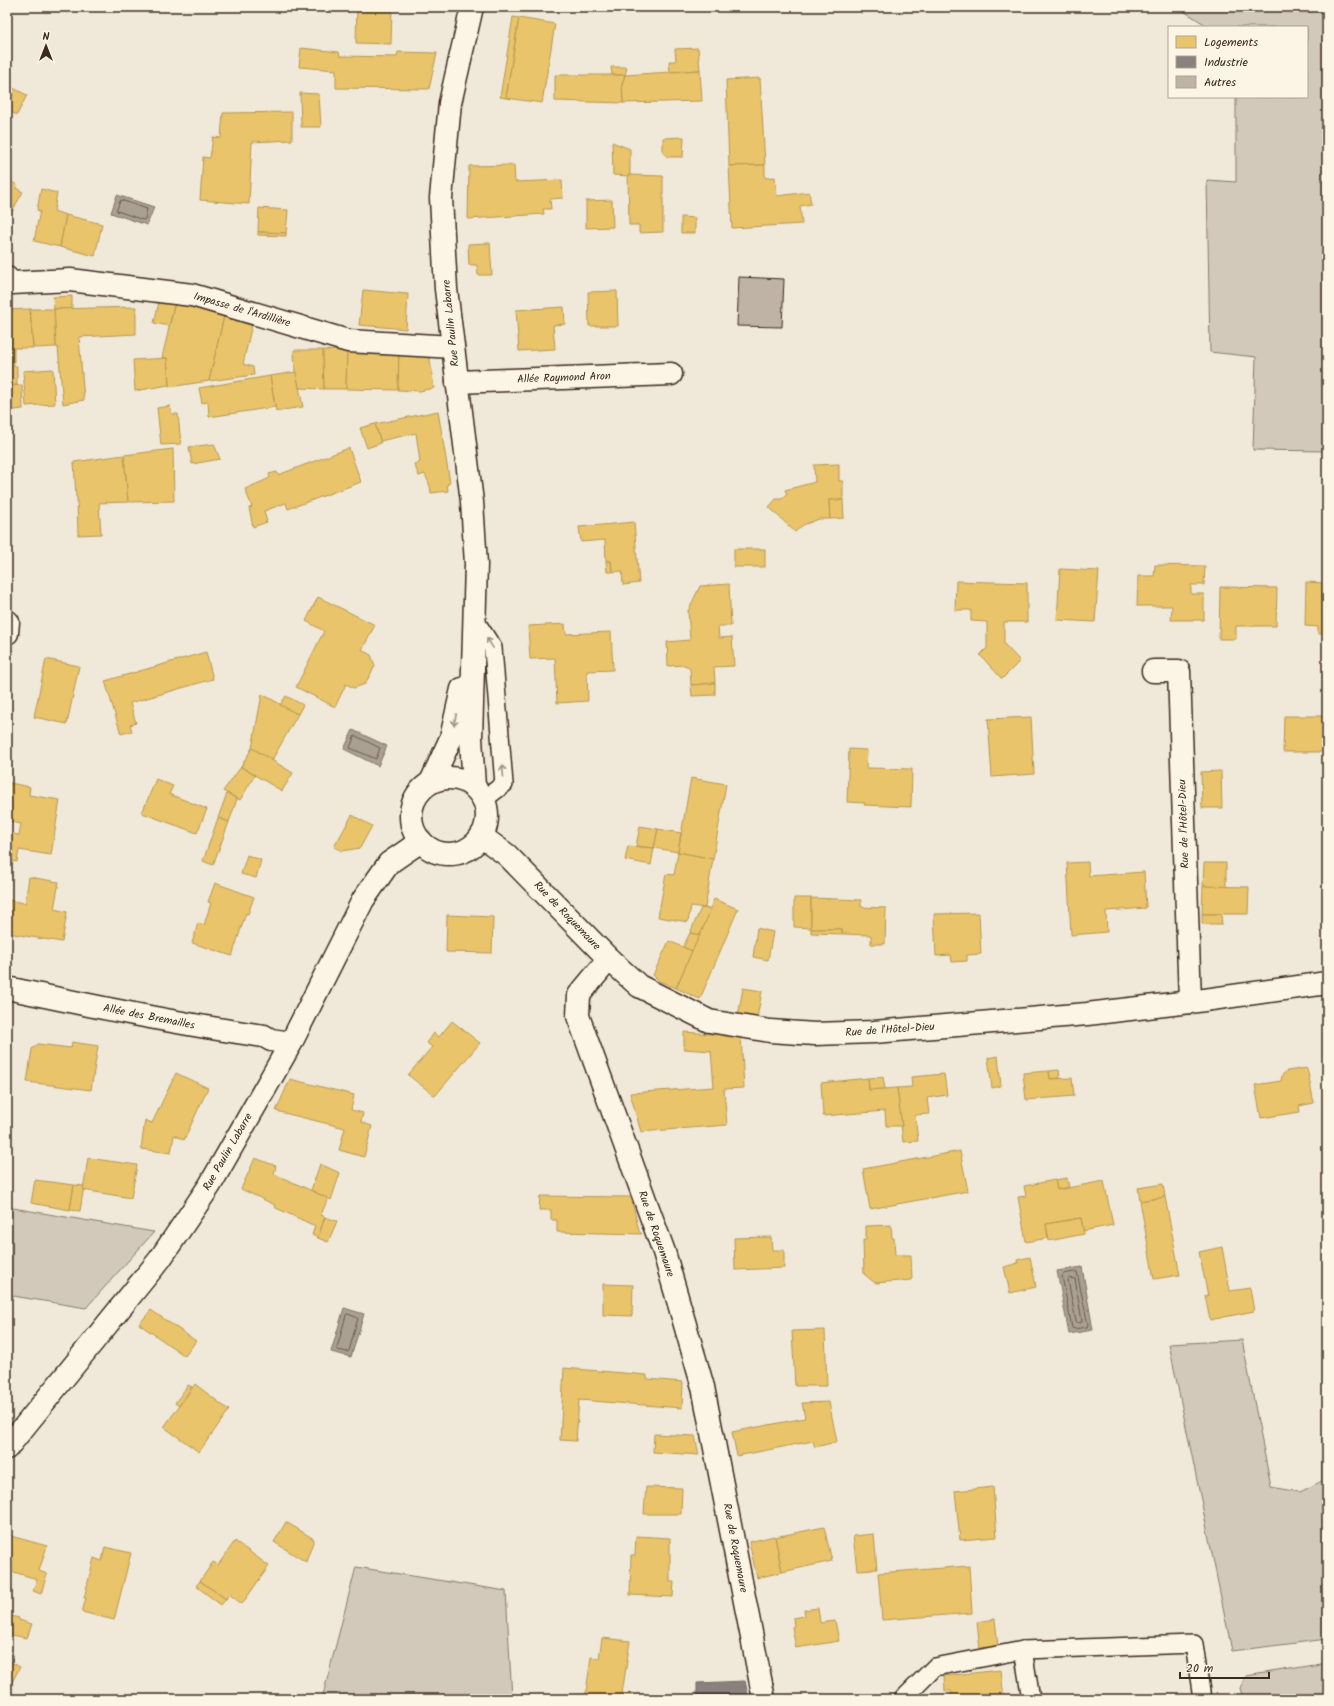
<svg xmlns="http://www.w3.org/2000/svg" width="1334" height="1706" font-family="Kalam,sans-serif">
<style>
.green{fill:#d2c9ba;stroke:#867a6c}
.water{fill:#aaa091;stroke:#7e7163}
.homes{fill:#e9c46a;stroke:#b59653}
.industry{fill:#8a817c;stroke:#726760}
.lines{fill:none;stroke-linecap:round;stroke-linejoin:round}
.shore{stroke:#67594c;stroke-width:1}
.building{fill:#beb3a4;stroke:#3b2a1e}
.lane-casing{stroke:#3b2a1e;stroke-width:20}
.street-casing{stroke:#3b2a1e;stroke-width:25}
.secondary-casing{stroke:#3b2a1e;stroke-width:25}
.lane{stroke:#fcf5e5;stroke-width:17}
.street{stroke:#fcf5e5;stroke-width:22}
.secondary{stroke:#fcf5e5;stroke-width:22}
.oneway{stroke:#9c9082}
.labels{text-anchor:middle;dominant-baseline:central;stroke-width:4;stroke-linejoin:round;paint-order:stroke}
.street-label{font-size:11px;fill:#3b2a1e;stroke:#fcf5e5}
</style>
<rect width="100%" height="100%" fill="#f0e9d9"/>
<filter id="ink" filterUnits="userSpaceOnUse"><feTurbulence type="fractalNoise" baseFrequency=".025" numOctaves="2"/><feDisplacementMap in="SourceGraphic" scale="8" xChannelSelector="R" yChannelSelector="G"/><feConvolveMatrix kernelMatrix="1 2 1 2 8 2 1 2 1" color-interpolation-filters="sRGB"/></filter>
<g filter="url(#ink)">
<!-- green -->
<g class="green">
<path d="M1177,7h150v444l-74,-1 3,-93 -46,-5 -3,-172 29,2v-85h71v-70h-101v-2z"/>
<path d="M7,1207l147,25 -68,76 -79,-13z"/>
<path d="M1242,1340l29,147 29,5 22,-11v-42l5,-2v202l-95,12 -63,-307z"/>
<path d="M356,1567l150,24 6,108h-190z"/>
<path d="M1327,1663v36h-84l-3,-11 6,-12z"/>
</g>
<!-- water -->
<g class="water">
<path d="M117,195l37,12 -7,18 -36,-12z"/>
<path d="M353,730l34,16 -9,20 -34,-17z"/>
<path d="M1082,1267l11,63 -24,4 -12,-63z"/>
<path d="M344,1308l20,6 -13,43 -20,-5z"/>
</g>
<!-- homes -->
<g class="homes">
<path d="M357,7h35l-1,37 -35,-1z"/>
<path d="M513,17l6,1 -13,80 -6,-1z"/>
<path d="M519,18l36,6 -13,79 -36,-5z"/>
<path d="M301,48l38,4 1,4 57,1 1,-5 39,1 -8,36 -93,-1v-18l-37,-3z"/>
<path d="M698,48l2,22 -30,2 -1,-11h7l-1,-12z"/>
<path d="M611,67h16l-2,8h-13z"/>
<path d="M700,70l2,31 -79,2 -1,-19 3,-9z"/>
<path d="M555,75h70l-3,9 1,19 -68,-2z"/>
<path d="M760,78l5,87 -36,1 -3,-86z"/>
<path d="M7,85l20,10 -10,20 -10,-5z"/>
<path d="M300,93l19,1 2,33h-20z"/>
<path d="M292,112v28l-40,2 -3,62 -49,-4 3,-43 7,1 3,-21 8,1 2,-25z"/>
<path d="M684,137l-1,20h-15l-5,-4v-15z"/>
<path d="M612,142l18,7v27l-17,-1z"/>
<path d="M514,165l1,17 47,-2 1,18 -13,1 1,10h-8l1,5 -76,5 1,-53z"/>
<path d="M765,165v13l10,-1 2,19 32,-4 2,12 -11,2 2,18 -70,4 -3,-62z"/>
<path d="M628,175l35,1v56l-24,1v-8h-10z"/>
<path d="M7,179l10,6 -1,3 7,4 -16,28z"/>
<path d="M41,189l16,4 -3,18 12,4 -6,32 -26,-6 6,-30 -3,-1z"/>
<path d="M612,200l1,27 -27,1v-27z"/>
<path d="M259,208l29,2 -2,23 -28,-1z"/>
<path d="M66,215l36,9 -7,32 -35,-9z"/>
<path d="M681,217l14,1v15h-14z"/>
<path d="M258,232l28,1v3l-28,-1z"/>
<path d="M490,243l2,32h-14l-1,-10h-8l-1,-21z"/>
<path d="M363,290l45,4 -2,35 -47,-4z"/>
<path d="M617,291l1,35h-29l-1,-34z"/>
<path d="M72,296v13h-18l-1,-12z"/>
<path d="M160,298l15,4 -6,24 -15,-3z"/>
<path d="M175,302l50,10 -16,69 -40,6 -2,-29h-5z"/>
<path d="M136,307v27l-57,3 5,63 -21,4 -5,-57h-2l-2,-38z"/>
<path d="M564,307l1,17 -12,1 2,24 -36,2 -3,-41z"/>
<path d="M30,309h24l2,38 -23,1z"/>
<path d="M30,309l3,39h-19v18h3v19l-10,1v-76z"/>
<path d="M225,312l28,8 -10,44 10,3 1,8 -45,6z"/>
<path d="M294,350h29l1,39 -25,-1 -3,-16h-1z"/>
<path d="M323,350l24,1 -1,38h-22z"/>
<path d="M347,351l52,1 -1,38 -52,-1z"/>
<path d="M399,352l30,1 5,35 -14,3 -22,-1z"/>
<path d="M167,358l2,27 -34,6 -2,-31z"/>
<path d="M53,369l2,35 -29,2 -3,-35z"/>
<path d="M296,372l7,35 -27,4 -6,-35z"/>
<path d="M270,376l5,31 -66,10 -1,-15 -6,1 -3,-15z"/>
<path d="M22,385l1,24 -16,2v-25z"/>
<path d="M170,406l2,8h6l3,30 -20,1 -4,-37z"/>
<path d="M438,411l12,72 -3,1 1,7 -17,2 -1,-7 -5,-12 -6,2 -5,-12 6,-2 -4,-29 -36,8 -5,-17z"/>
<path d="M375,424l6,19 -14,5 -7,-20z"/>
<path d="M214,444l6,15 -28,5 -3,-17z"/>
<path d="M349,448l12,34 -73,27 -2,-6 -22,8 3,11 -14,5 -4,-19 3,-1 -7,-18 25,-11 -1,-4 8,-2 1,3z"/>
<path d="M173,449l1,52 -46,1 -4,-47z"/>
<path d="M124,455l4,47 -29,1 2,31 -23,1 -1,-38h-1l-2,-35z"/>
<path d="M839,464v17h4v19h-14l1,19h-11l-16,6 -8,7 -26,-25 7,-8h6l5,-5 -2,-4 30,-8 -1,-17z"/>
<path d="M829,500h14l1,18 -14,1z"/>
<path d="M634,522l5,61 -16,2 -1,-14 -10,1 -1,-11h-5l-1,-21 -24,2 -2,-15z"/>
<rect x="734" y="549" width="31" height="18"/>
<path d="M606,561h5l1,11h-5z"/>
<path d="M1155,565l50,1 -1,19h-13v9h13v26h-33l1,-14h-35l1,-30h16z"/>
<path d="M1060,569l39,2 -4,51 -38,-2z"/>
<path d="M956,581l71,2v39h-23v22l16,17 -18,18 -22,-24 7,-7v-26l-16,-1v-11h-16z"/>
<path d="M1306,582l21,1v51h-9v-7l-13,-1z"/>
<path d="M729,584l2,42h-13l1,12 13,-1 2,29 -20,1 1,16 -24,2 -1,-16 -5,-4 -17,1 -1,-24 23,-2 -2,-29 12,-25z"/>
<path d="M1220,587l57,1 -1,38h-40v13h-17z"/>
<path d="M318,597l57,28 -13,25 9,5 4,11 -10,18 -11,4 -8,-4 -11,23 -39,-20 28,-56 -18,-10z"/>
<path d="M565,624l1,10 45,-2 2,38 -26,1 1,30 -31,2 -2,-45 -25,1 -2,-33z"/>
<path d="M206,652l7,27 -83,24 6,20 -6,2 2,6 -11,3 -16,-53z"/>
<path d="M46,659l33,7 -12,58 -33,-7z"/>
<path d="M715,683v12l-23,1 -1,-11z"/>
<path d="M262,694l36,20 -26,46 -20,-12z"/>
<path d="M286,696l17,9 -5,9 -18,-9z"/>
<path d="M1284,716h43v36h-44z"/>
<path d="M1031,717l3,57 -42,3 -4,-58z"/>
<path d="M252,748l41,25 -11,18 -41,-24z"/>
<path d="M849,749l18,1 -1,18 46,1 -1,38 -47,-2 1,-2 -18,-1z"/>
<path d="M241,767l14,8 -15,25 -17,-9z"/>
<path d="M1221,771l1,37h-20l-1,-36z"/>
<path d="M691,778l35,6 -13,75 -35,-7z"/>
<path d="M156,779l17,7 -4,8 38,15 -10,24 -55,-20z"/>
<path d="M10,783l20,4 -1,8 31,5 -9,55 -32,-5 -2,12 -10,-2v-27l12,2 2,-11 -14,-3v-21z"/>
<path d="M227,793l10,6 -8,23 -11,-4z"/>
<path d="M352,815l20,11 -12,22 -18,3 -8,-4z"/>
<path d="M218,818l11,4 -16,43 -10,-4z"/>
<path d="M640,826l18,3 -4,19 -18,-2z"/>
<path d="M658,829l23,4 -3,19 -24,-4z"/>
<path d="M628,846l26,2 -3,17 -26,-5z"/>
<path d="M678,852l35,7 -8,49 -14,-2 -3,16 -30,-5 8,-43 8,1z"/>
<path d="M247,855l14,5 -5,18 -15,-4z"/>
<path d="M1088,862l1,14 55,-4 2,36 -40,3 1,21 -36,3 -4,-72z"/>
<path d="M1204,863h22v24l-23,-1z"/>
<path d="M29,877l30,5 -5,27 13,3 -5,30 -55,-9v-33l18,3z"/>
<path d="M215,883l39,14 -6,17 -2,-1 -14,43 -40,-13 6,-20 6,2 7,-22 -3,-1z"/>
<path d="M1203,886l46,1 -1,27h-46z"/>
<path d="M794,898h17v30l-17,-1z"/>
<path d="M811,898l50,2v7l25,1 -1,36h-14v-9l-29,-1v-5h-31z"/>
<path d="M714,899l24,10 -38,90 -24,-11z"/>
<path d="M701,908l10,1 -11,26 -10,-2z"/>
<path d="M979,913l2,41 -14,1v6l-15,1 -1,-7 -15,1 -2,-42z"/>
<path d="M1202,914h19l1,10h-20z"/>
<path d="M447,915l46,2 -1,36 -46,-1z"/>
<path d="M757,928l16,4 -5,28 -15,-3z"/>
<path d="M811,929h31v5l-31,-1z"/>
<path d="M690,933l10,2 -8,16 -9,-4z"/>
<path d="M669,941l23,10 -16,37 -17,-7 -6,-6z"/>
<path d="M743,988l19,3 -5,27 -19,-2z"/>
<path d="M452,1021l28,22 -45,53 -27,-21 24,-28 -5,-4 7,-10 5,4z"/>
<path d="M684,1032l57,4 3,52 -20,1 3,36 -86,7 -11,-39 84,-6 -3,-36 -27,-2z"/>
<path d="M72,1042l26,4 -7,44 -64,-8 5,-33 6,-5 33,4z"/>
<path d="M998,1056l3,30 -9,2 -4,-30z"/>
<path d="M1307,1068l7,35 -15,3 1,6 -39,6 -6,-33 26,-4 1,-6 5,-4z"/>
<path d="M1059,1070l1,8 -10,1 -1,-8z"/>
<path d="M1049,1071l1,8 22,-1 2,18 -48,4 -3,-27z"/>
<path d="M176,1073l32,15 -24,52 -10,-5 -3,18 -30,-4 4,-29 7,3z"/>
<path d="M944,1074l3,21 -20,3 2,16 -14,1 3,26 -15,1 -6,-54 15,-1 -1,-10z"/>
<path d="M883,1077l2,12 -16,1 -1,-12z"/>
<path d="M868,1078l1,12 28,-2 5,38h-16l-1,-15 -62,5 -2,-33z"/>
<path d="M290,1079l64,16 -3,15 12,3 -2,9 11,4 -8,31 -25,-7 6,-22 -69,-17z"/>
<path d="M960,1151l8,40 -98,18 -7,-40z"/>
<path d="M88,1158l49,7 -6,33 -48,-8z"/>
<path d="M255,1158l21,8 -2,8 54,24 -7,17 4,2 -7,21 -6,-3 3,-9 -41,-19 1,-2 -34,-16z"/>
<path d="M320,1164l20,9 -9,27 -20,-10z"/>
<path d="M1067,1178l2,9 -12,3 -2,-10z"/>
<path d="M35,1180l39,5 -4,25 -39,-7z"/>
<path d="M1055,1180l2,10 47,-9 9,44 -30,6 -2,-13 -35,6 2,14 -22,4 -8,-45 8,-1 -2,-10z"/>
<path d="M1163,1184l2,13 -25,4 -2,-13z"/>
<path d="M74,1185l10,1 -4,25 -10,-1z"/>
<path d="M540,1196l91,1 8,34 3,3 -85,-2v-12h-6v-10h-12z"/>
<path d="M1165,1197l15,78 -26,4 -14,-78z"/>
<path d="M325,1217l12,4 -9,21 -10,-4z"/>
<path d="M1081,1218l3,16 -35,7 -3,-17z"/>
<path d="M891,1225l1,13h2l1,17h16l1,25 -37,3 -11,-9 -1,-34h3v-14z"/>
<path d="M771,1237l1,13h12v18l-49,2 -1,-32z"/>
<path d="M1222,1247l8,44 20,-3 4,23 -44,9 -5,-24h3l-9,-44z"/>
<path d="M1030,1257l6,30 -26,6 -6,-26 14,-4 -1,-3z"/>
<path d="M603,1284l30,1 -1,31 -29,-1z"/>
<path d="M151,1310l45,31 -11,15 -46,-32z"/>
<path d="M825,1330l2,56h-32l-3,-55z"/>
<path d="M564,1368l83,7v4l36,3 -1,26 -103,-8 -3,41 -16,-1z"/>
<path d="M195,1384l34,26 -30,42 -35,-25z"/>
<path d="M188,1385l4,2 -13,19 -4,-3z"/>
<path d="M829,1402l8,40 -22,5 -2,-6 -76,15 -5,-24 73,-14 -3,-15z"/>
<path d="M654,1434l41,2 4,19 -46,-3z"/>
<path d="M646,1487l36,1 -1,26h-37z"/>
<path d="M993,1487l4,50 -37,3 -5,-49z"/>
<path d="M286,1522l28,17 -8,23 -32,-20z"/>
<path d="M824,1527l8,34 -50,11 -7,-35z"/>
<path d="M874,1534l3,35 -20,1 -4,-34z"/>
<path d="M7,1535l40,11 -8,25 8,3 -6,20 -8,-3 4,-12 -30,-9z"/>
<path d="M636,1536l34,2v44h4l-1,15 -43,-2 1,-40h4z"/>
<path d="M774,1536l1,1 7,35 -25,6 -8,-36z"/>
<path d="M235,1541l34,25 -27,38 -13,-10 -3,5 -26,-18 13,-19 5,3z"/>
<path d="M105,1547l26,6 -17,67 -32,-8 4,-14h-2l10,-40 8,3z"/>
<path d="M969,1566l3,47 -90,7 -4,-47z"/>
<path d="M200,1581l26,18 -5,6 -25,-19z"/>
<path d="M818,1608l2,15 15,-2 4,20 -43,7 -4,-21 2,-1 -1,-8 12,-2 -1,-6z"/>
<path d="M7,1615l12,3v2l13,4 -5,14 -20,-4z"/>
<path d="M995,1619l3,28 -18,3 -3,-28z"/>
<path d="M602,1638l28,3 -8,53 10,2v3h-47l6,-42 8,2z"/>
<path d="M7,1660l13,7 -13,25z"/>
<path d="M1001,1670l3,29h-52l-1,-8h-6l-1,-15z"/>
</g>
<!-- industry -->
<path class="industry" d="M745,1681l4,18h-52v-16z"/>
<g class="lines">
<!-- shore -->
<g class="shore">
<path d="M121,200l26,9 -2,10 -2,1 -26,-9v-2z"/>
<path d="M356,736l24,12 -4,11 -26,-11 4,-11z"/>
<path d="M1077,1272l11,53 -1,2 -13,2 -2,-1 -10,-52 2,-2z"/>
<path d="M1070,1278l5,1 7,42 -1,2 -5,-1 -8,-42z"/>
<path d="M348,1314l10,4 -9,33 -2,1 -9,-2 -1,-2 9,-33z"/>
</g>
</g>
<!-- building -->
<path class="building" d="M739,277l45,2 -2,48 -45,-1z"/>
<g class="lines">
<defs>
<g id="lane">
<path d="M475,620l18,28 11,136 -21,16"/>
<path d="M1023,1650l8,49"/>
<path d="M903,1699l32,-32 88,-17 171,-6 8,55"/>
</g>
<g id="street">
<path d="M7,278l5,5 58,-3 122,15 156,46 105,6"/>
<path d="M457,382l214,-8"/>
<path d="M7,633l1,-11"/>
<path d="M1153,671h26l11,331"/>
<path d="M481,836l26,19 102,104 30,27 70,35 61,10 45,3 59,-2 213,-18 103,-12 137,-19"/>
<path d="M609,959l-30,36 -1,21 86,236 39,135 61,312"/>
<path d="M7,988c85,18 171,36 257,48l7,4 20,3"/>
</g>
<g id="secondary">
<path d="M472,7l-22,96 -9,95 5,91 26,213 4,62 -5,174 3,49"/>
<circle cx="449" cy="816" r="38"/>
<path d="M431,782l20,-44 11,-49"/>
<path d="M7,1448l153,-189 50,-74 81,-142 72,-143 26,-37 32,-22"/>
</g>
</defs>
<!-- lane casing -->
<use href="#lane" class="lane-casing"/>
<!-- street casing -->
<use href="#street" class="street-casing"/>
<!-- secondary casing -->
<use href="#secondary" class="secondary-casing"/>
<!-- lane -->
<use href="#lane" class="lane"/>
<!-- street -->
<use href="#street" class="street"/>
<!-- secondary -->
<use href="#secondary" class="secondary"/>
</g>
<!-- one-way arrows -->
<defs><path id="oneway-shaft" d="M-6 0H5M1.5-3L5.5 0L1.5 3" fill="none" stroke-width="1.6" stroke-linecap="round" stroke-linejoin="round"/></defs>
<g class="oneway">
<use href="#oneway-shaft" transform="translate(490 643) rotate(-122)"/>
<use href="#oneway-shaft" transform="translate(455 720) rotate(103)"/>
<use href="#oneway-shaft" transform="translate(503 771) rotate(-95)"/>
</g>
</g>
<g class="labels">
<!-- street labels -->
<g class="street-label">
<text transform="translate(242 310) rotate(16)">Impasse de l'Ardillière</text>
<text transform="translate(451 323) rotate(-96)">Rue Paulin Labarre</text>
<text transform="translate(564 378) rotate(-2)">Allée Raymond Aron</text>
<text transform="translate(1184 824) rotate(-92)">Rue de l'Hôtel-Dieu</text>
<text transform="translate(567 916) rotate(46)">Rue de Roquemaure</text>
<text transform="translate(149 1017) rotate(11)">Allée des Bremailles</text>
<text transform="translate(890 1030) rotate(-4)">Rue de l'Hôtel-Dieu</text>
<text transform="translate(228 1152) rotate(-60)">Rue Paulin Labarre</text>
<text transform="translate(656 1234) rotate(71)">Rue de Roquemaure</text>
<text transform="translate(735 1548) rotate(79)">Rue de Roquemaure</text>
</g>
</g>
<!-- margin -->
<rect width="1334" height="1706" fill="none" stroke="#fcf5e5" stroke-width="24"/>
<rect x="12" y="12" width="1310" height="1682" fill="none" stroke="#3b2a1e" stroke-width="1.5" filter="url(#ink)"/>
<!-- legend -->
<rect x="1168" y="26" width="140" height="72" fill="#fcf5e5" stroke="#afa495"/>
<rect x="1176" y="36" width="20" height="12" fill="#e9c46a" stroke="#afa495"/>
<text x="1204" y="46" font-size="12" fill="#3b2a1e">Logements</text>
<rect x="1176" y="56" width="20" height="12" fill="#8a817c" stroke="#afa495"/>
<text x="1204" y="66" font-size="12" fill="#3b2a1e">Industrie</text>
<rect x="1176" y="76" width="20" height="12" fill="#beb3a4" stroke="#afa495"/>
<text x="1204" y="86" font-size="12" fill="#3b2a1e">Autres</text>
<!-- north arrow -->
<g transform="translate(46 46)" stroke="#fcf5e5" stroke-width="3" paint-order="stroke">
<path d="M0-3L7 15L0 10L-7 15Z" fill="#3b2a1e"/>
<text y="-6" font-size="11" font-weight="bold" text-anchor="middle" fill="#3b2a1e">N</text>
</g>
<!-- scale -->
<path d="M1180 1672v6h89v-6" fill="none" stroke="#3b2a1e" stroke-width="2"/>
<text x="1186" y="1672" font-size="12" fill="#3b2a1e" stroke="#fcf5e5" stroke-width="3" paint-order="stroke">20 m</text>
</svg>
